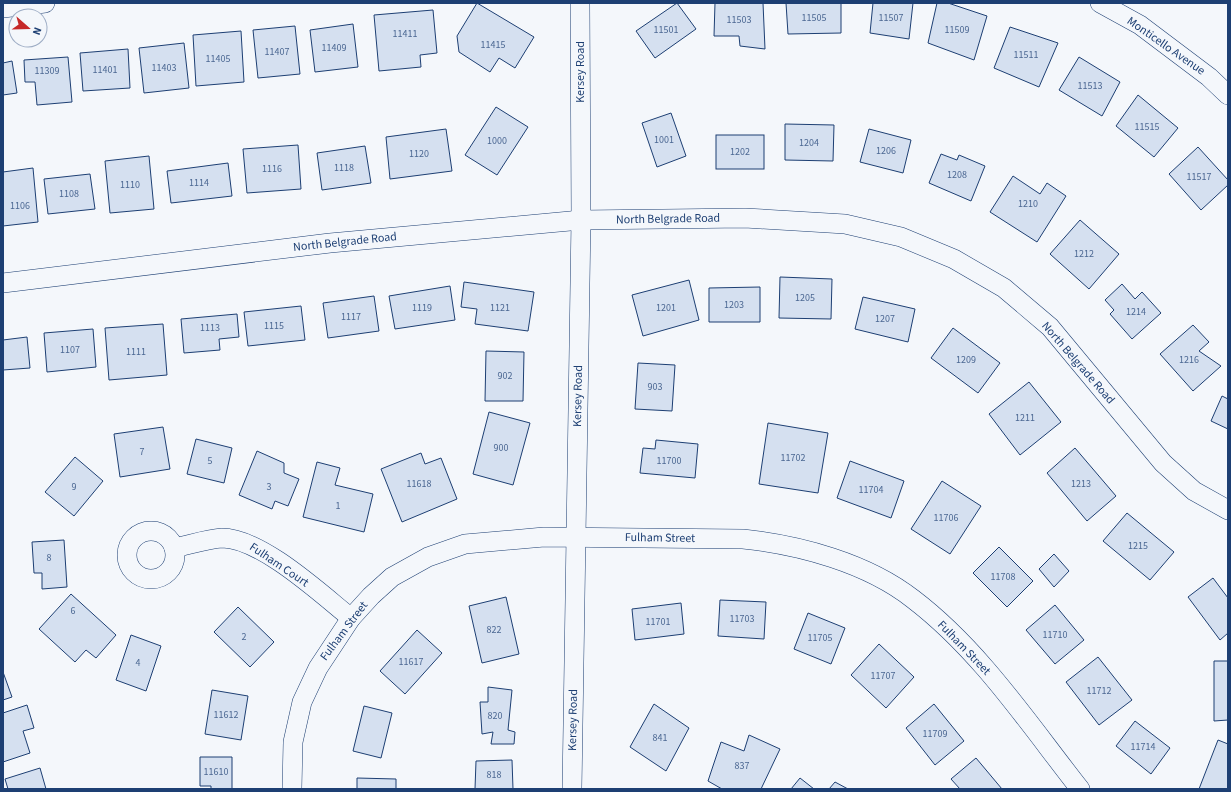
<svg xmlns="http://www.w3.org/2000/svg" width="1231" height="792" font-family="'Source Sans 3',sans-serif">
<style>
.building{fill:#d5e0f0;stroke:#1d3f73}
.lines{fill:none;stroke-linecap:round;stroke-linejoin:round}
.minor-casing{stroke:#1d3f73;stroke-width:20}
.minor{stroke:#f4f7fb;stroke-width:19}
.labels{text-anchor:middle;dominant-baseline:central;stroke-width:3;stroke-linejoin:round;paint-order:stroke}
.number-label{font-size:10px;fill:#4b6792}
.street-label{font-size:12px;fill:#1d3f73;stroke:#f4f7fb}
</style>
<rect width="100%" height="100%" fill="#f4f7fb"/>
<!-- building -->
<g class="building">
<path d="M477,3l57,34 -19,31 -16,-10 -9,14 -31,-20 -2,-16z"/>
<path d="M677,3l19,26 -41,29 -19,-27z"/>
<path d="M715,3h48l2,46 -25,-3 -1,-10h-25z"/>
<path d="M786,3h55v30l-53,1z"/>
<path d="M873,3h40l-4,36 -39,-6z"/>
<path d="M937,3h11l39,13 -13,44 -46,-17z"/>
<path d="M433,10l4,43 -17,2 1,12 -42,4 -5,-56z"/>
<path d="M353,24l5,43 -43,5 -5,-42z"/>
<path d="M295,26l5,48 -42,4 -5,-48z"/>
<path d="M1010,27l48,16 -19,44 -45,-19z"/>
<path d="M241,31l3,51 -48,4 -3,-51z"/>
<path d="M184,43l5,45 -45,5 -5,-45z"/>
<path d="M128,49l2,39 -47,3 -3,-38z"/>
<path d="M68,57l4,45 -35,3 -2,-23h-10l-1,-22z"/>
<path d="M1079,57l41,25 -18,34 -43,-26z"/>
<path d="M12,61l5,32 -14,2v-32z"/>
<path d="M1138,95l40,33 -24,29 -38,-31z"/>
<path d="M496,107l32,20 -31,48 -32,-20z"/>
<path d="M671,113l15,43 -29,11 -15,-44z"/>
<path d="M785,124l49,1 -1,36 -48,-1z"/>
<path d="M446,129l6,42 -62,8 -4,-42z"/>
<path d="M869,129l42,11 -8,33 -43,-11z"/>
<rect x="716" y="135" width="48" height="34"/>
<path d="M298,145l3,44 -54,4 -4,-44z"/>
<path d="M365,146l6,37 -49,7 -5,-37z"/>
<path d="M1198,147l30,33v5l-27,25 -32,-36z"/>
<path d="M941,154l16,6 2,-5 26,11 -14,35 -42,-18z"/>
<path d="M149,156l5,53 -44,4 -5,-52z"/>
<path d="M228,163l4,33 -61,7 -4,-32z"/>
<path d="M33,168l5,54 -35,4v-54z"/>
<path d="M90,174l5,35 -47,5 -4,-35z"/>
<path d="M1013,176l27,18 7,-11 19,13 -29,46 -47,-30z"/>
<path d="M1080,220l39,34 -30,35 -39,-35z"/>
<path d="M780,277l52,2 -1,40 -52,-1z"/>
<path d="M689,280l10,40 -56,16 -11,-41z"/>
<path d="M464,282l70,10 -6,39 -53,-7 2,-15 -16,-2z"/>
<path d="M1122,284l13,15 7,-7 19,21 -29,26 -22,-25 4,-4 -9,-10z"/>
<path d="M450,286l5,34 -60,9 -6,-33z"/>
<path d="M760,287v35h-51v-34z"/>
<path d="M374,296l5,35 -51,7 -5,-35z"/>
<path d="M863,297l52,12 -7,33 -53,-13z"/>
<path d="M301,306l4,34 -57,6 -4,-34z"/>
<path d="M237,314l2,23 -20,2 1,11 -36,3 -3,-34z"/>
<path d="M163,324l4,51 -58,5 -4,-52z"/>
<path d="M1193,325l16,17 -10,9 22,15 -28,25 -33,-37z"/>
<path d="M953,328l47,35 -22,30 -47,-35z"/>
<path d="M93,329l3,38 -49,5 -3,-39z"/>
<path d="M27,337l3,31 -27,2v-30z"/>
<path d="M486,351l38,1 -1,49h-38z"/>
<path d="M638,363l37,2 -3,46 -37,-2z"/>
<path d="M1029,382l32,40 -41,33 -31,-41z"/>
<path d="M1222,396l6,3v30l-17,-8z"/>
<path d="M489,412l41,11 -17,62 -40,-11z"/>
<path d="M768,423l60,10 -10,60 -59,-9z"/>
<path d="M163,427l7,42 -50,8 -6,-43z"/>
<path d="M196,439l36,9 -8,35 -37,-9z"/>
<path d="M656,440l42,4 -3,34 -55,-5 3,-25 12,1z"/>
<path d="M1075,448l41,48 -29,25 -40,-48z"/>
<path d="M257,451l27,12v10l15,6 -11,27 -13,-5 -3,8 -33,-14z"/>
<path d="M421,453l4,11 16,-6 16,41 -55,23 -21,-53z"/>
<path d="M75,457l28,24 -29,35 -29,-24z"/>
<path d="M850,461l54,20 -13,37 -54,-20z"/>
<path d="M317,462l23,6 -5,17 38,9 -9,38 -61,-15z"/>
<path d="M942,481l39,25 -31,48 -39,-25z"/>
<path d="M1127,513l47,39 -24,28 -47,-39z"/>
<path d="M64,540l3,47 -25,2v-16h-8l-2,-31z"/>
<path d="M999,547l34,34 -26,26 -34,-34z"/>
<path d="M1054,554l15,17 -15,16 -15,-18z"/>
<path d="M1213,578l15,20v35l-8,7 -32,-43z"/>
<path d="M71,594l45,41 -20,23 -10,-8 -11,12 -36,-33z"/>
<path d="M506,597l13,57 -37,9 -13,-57z"/>
<path d="M720,600l46,2 -2,37 -46,-3z"/>
<path d="M681,603l3,31 -49,6 -3,-31z"/>
<path d="M1055,605l29,35 -29,24 -29,-34z"/>
<path d="M238,607l36,35 -24,25 -36,-35z"/>
<path d="M808,613l37,15 -14,36 -37,-15z"/>
<path d="M417,630l25,23 -37,41 -25,-23z"/>
<path d="M131,635l30,11 -15,45 -30,-11z"/>
<path d="M879,644l35,33 -28,31 -35,-33z"/>
<path d="M1098,657l34,43 -33,25 -33,-43z"/>
<path d="M1214,661h14v59l-14,1z"/>
<path d="M3,672l9,25 -9,3z"/>
<path d="M488,687l24,3 -4,40 7,2 -1,12h-23l2,-12 -11,2 -2,-32h8z"/>
<path d="M212,690l36,6 -7,44 -36,-6z"/>
<path d="M654,704l35,24 -23,43 -36,-24z"/>
<path d="M934,704l30,37 -29,24 -29,-37z"/>
<path d="M27,705l7,23 -11,3 7,22 -27,9v-49z"/>
<path d="M364,706l28,7 -11,45 -28,-7z"/>
<path d="M1135,721l35,27 -19,26 -35,-28z"/>
<path d="M749,735l31,14 -19,40h-39l-14,-8 13,-39 23,9z"/>
<path d="M1218,740l10,4v45h-29z"/>
<path d="M200,757h32v32h-21v-3h-11z"/>
<path d="M976,758l26,31h-42l-9,-10z"/>
<path d="M512,760l1,29h-38l1,-28z"/>
<path d="M40,768l6,21h-38l-3,-10z"/>
<path d="M357,778l39,1v10h-39z"/>
<path d="M800,778l14,11h-23z"/>
<path d="M835,782l13,7h-19z"/>
</g>
<g class="lines">
<defs>
<g id="minor">
<path d="M1100,3l40,22 69,52 19,18"/>
<path d="M3,8l42,-5"/>
<path d="M3,283l327,-40 251,-23 164,-2 100,6 56,13 53,22 50,29 46,39 113,136 31,28 34,19"/>
<circle cx="151" cy="555" r="24"/>
<path d="M174,548c15,-3 33,-9 48,-10 39,0 99,56 129,80"/>
<path d="M292,789l1,-47 9,-40 16,-34 33,-50 20,-22 21,-19 36,-20 37,-13 79,-7 199,2c57,6 124,24 170,60 67,51 115,124 167,190"/>
<path d="M572,789l9,-569 -1,-217"/>
</g>
</defs>
<!-- minor casing -->
<use href="#minor" class="minor-casing"/>
<!-- minor -->
<use href="#minor" class="minor"/>
</g>
<g class="labels">
<!-- number labels -->
<g class="number-label">
<text x="814" y="18">11505</text>
<text x="891" y="18">11507</text>
<text x="739" y="20">11503</text>
<text x="666" y="30">11501</text>
<text x="957" y="30">11509</text>
<text x="405" y="34">11411</text>
<text x="493" y="45">11415</text>
<text x="334" y="48">11409</text>
<text x="277" y="52">11407</text>
<text x="1026" y="55">11511</text>
<text x="218" y="59">11405</text>
<text x="164" y="68">11403</text>
<text x="105" y="70">11401</text>
<text x="47" y="71">11309</text>
<text x="1090" y="86">11513</text>
<text x="1147" y="127">11515</text>
<text x="664" y="140">1001</text>
<text x="497" y="141">1000</text>
<text x="809" y="143">1204</text>
<text x="886" y="151">1206</text>
<text x="740" y="152">1202</text>
<text x="419" y="154">1120</text>
<text x="344" y="168">1118</text>
<text x="272" y="169">1116</text>
<text x="957" y="175">1208</text>
<text x="1199" y="177">11517</text>
<text x="199" y="183">1114</text>
<text x="130" y="185">1110</text>
<text x="69" y="194">1108</text>
<text x="1028" y="204">1210</text>
<text x="20" y="206">1106</text>
<text x="1084" y="254">1212</text>
<text x="805" y="298">1205</text>
<text x="734" y="305">1203</text>
<text x="422" y="308">1119</text>
<text x="500" y="308">1121</text>
<text x="666" y="308">1201</text>
<text x="1136" y="312">1214</text>
<text x="351" y="317">1117</text>
<text x="885" y="319">1207</text>
<text x="274" y="326">1115</text>
<text x="210" y="328">1113</text>
<text x="70" y="350">1107</text>
<text x="136" y="352">1111</text>
<text x="966" y="360">1209</text>
<text x="1189" y="360">1216</text>
<text x="505" y="376">902</text>
<text x="655" y="387">903</text>
<text x="1025" y="418">1211</text>
<text x="501" y="448">900</text>
<text x="142" y="452">7</text>
<text x="793" y="458">11702</text>
<text x="210" y="461">5</text>
<text x="669" y="461">11700</text>
<text x="419" y="484">11618</text>
<text x="1081" y="484">1213</text>
<text x="74" y="487">9</text>
<text x="269" y="487">3</text>
<text x="871" y="490">11704</text>
<text x="338" y="506">1</text>
<text x="946" y="518">11706</text>
<text x="1138" y="546">1215</text>
<text x="49" y="558">8</text>
<text x="1003" y="577">11708</text>
<text x="73" y="611">6</text>
<text x="742" y="619">11703</text>
<text x="658" y="622">11701</text>
<text x="494" y="630">822</text>
<text x="1055" y="635">11710</text>
<text x="244" y="637">2</text>
<text x="820" y="638">11705</text>
<text x="411" y="662">11617</text>
<text x="138" y="663">4</text>
<text x="883" y="676">11707</text>
<text x="1099" y="691">11712</text>
<text x="226" y="715">11612</text>
<text x="495" y="716">820</text>
<text x="935" y="734">11709</text>
<text x="660" y="738">841</text>
<text x="1143" y="747">11714</text>
<text x="742" y="766">837</text>
<text x="216" y="772">11610</text>
<text x="494" y="775">818</text>
</g>
<!-- street labels -->
<g class="street-label">
<text transform="translate(1166 46) rotate(35)">Monticello Avenue</text>
<text transform="translate(580 72) rotate(-90)">Kersey Road</text>
<text transform="translate(668 219) rotate(-1)">North Belgrade Road</text>
<text transform="translate(345 242) rotate(-6)">North Belgrade Road</text>
<text transform="translate(1078 363) rotate(49)">North Belgrade Road</text>
<text transform="translate(578 396) rotate(-89)">Kersey Road</text>
<text transform="translate(660 538) rotate(1)">Fulham Street</text>
<text transform="translate(279 565) rotate(34)">Fulham Court</text>
<text transform="translate(344 631) rotate(-53)">Fulham Street</text>
<text transform="translate(964 648) rotate(46)">Fulham Street</text>
<text transform="translate(573 720) rotate(-89)">Kersey Road</text>
</g>
</g>
<!-- border -->
<rect width="1231" height="792" fill="none" stroke="#1d3f73" stroke-width="8"/>
<!-- north arrow -->
<g transform="translate(28 28) rotate(110)"><circle r="19" fill="#f4f7fb" stroke="#9eadc5"/>
<path d="M0-3L7 15L0 10L-7 15Z" fill="#c62828"/>
<text y="-6" font-size="11" font-weight="bold" text-anchor="middle" fill="#1d3f73">N</text>
</g>
</svg>
